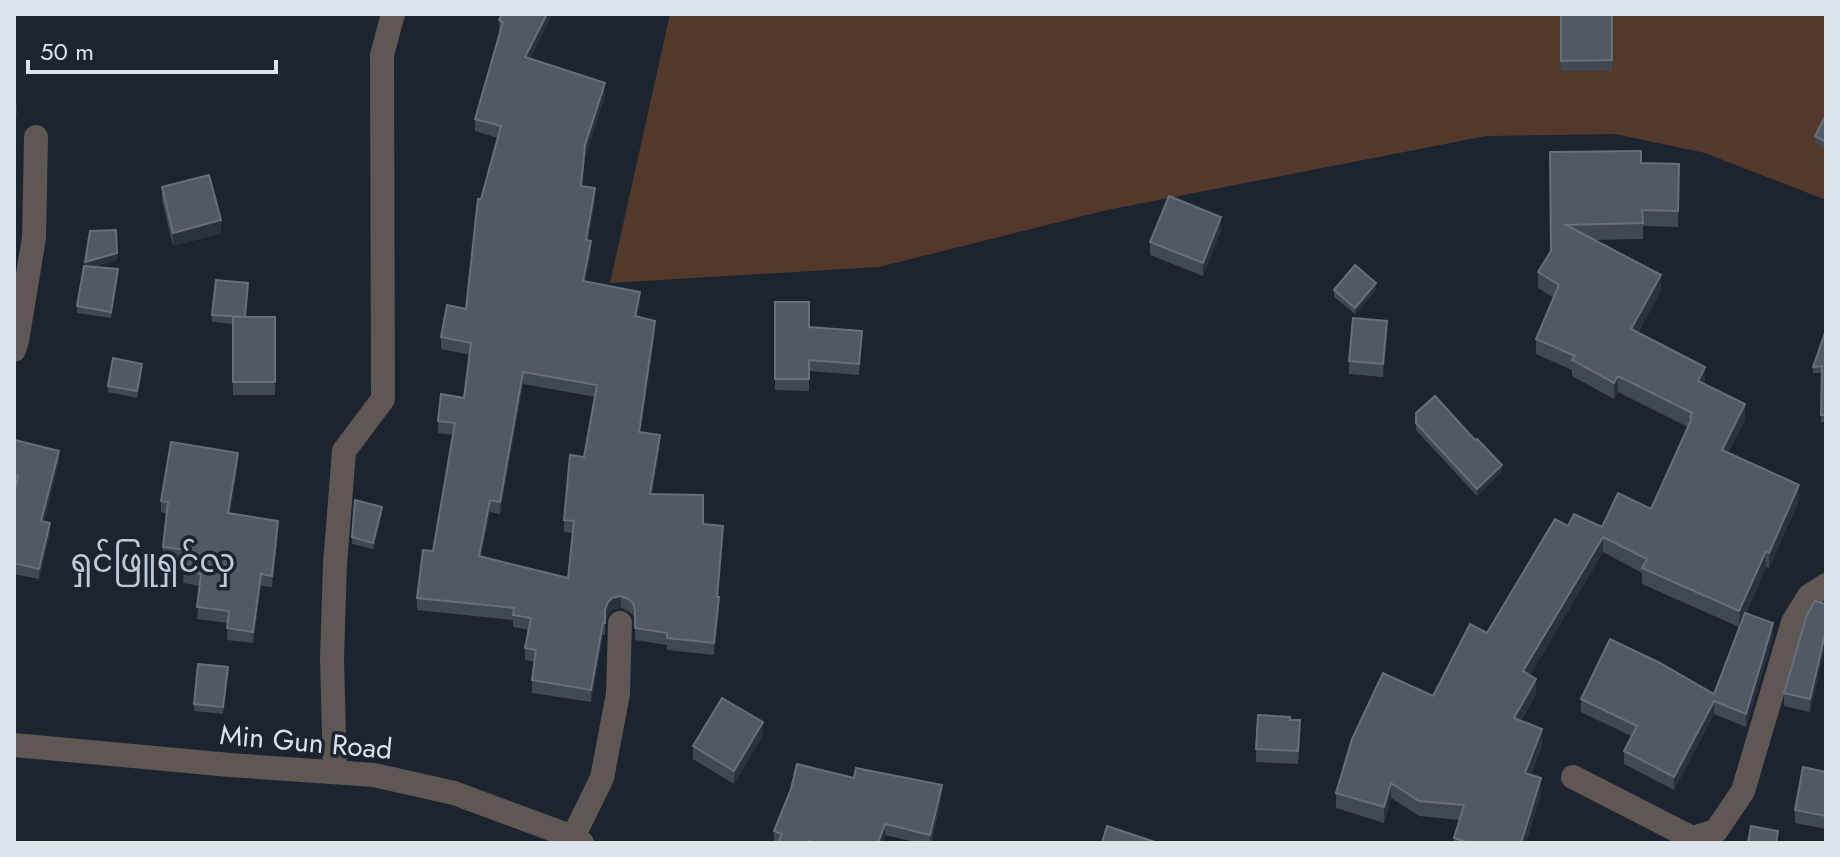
<svg xmlns="http://www.w3.org/2000/svg" width="1840" height="857" font-family="Jost,'Noto Sans Myanmar',sans-serif">
<style>
.green{fill:#53392c}
.lines{fill:none;stroke-linecap:round;stroke-linejoin:round}
.minor{stroke:#5e5753;stroke-width:24}
.wall{fill:#3f4954;fill-rule:evenodd}
.shaded-wall{fill:#29333f}
.building{fill:#505965;stroke:#666f7a;stroke-width:2;fill-rule:evenodd}
.labels{text-anchor:middle;dominant-baseline:central;stroke-width:7;stroke-linejoin:round;paint-order:stroke}
.street-label{font-size:28px;fill:#dde3eb;stroke:#1b242f}
.quarter-label{font-size:32px;fill:#becada;stroke:#1b242f}
</style>
<rect width="100%" height="100%" fill="#1b242f"/>
<!-- green -->
<path class="green" d="M670,14h1156v186l-121,-47 -90,-19 -129,2 -379,74 -228,57 -269,16z"/>
<g class="lines">
<!-- minor -->
<g class="minor">
<path d="M14,350l3,-9 17,-103 2,-101"/>
<path d="M14,745l216,20 144,10 80,18 119,44 9,6"/>
<path d="M335,772l-3,-113 3,-95 9,-113 39,-52 -1,-344 11,-41"/>
<path d="M1573,777l119,61 -1,5"/>
<path d="M573,837l29,-59 16,-84 2,-71"/>
<path d="M1692,838l24,-7 27,-40 50,-169 16,-26 17,-11"/>
</g>
</g>
<!-- wall -->
<g class="wall">
<path d="M502,14l28,44 75,37 -20,62 -3,29 13,14 -7,40 3,13 -6,29 55,22 -3,13 18,16 -15,99 20,15 -8,47 51,30 20,14 -5,59 1,12 -5,46 -47,-5v-5l-32,-5v-18l-2,-7 -5,-4 -7,-3 -9,2 -4,5 -3,7v13h-2l-12,67 -59,-9v-13l3,-18 -10,-2v-12l4,-18 -16,-3v-7l-96,-10v-12l16,-47 20,-116 -15,-2v-12l26,-23 6,-43 -29,-6v-12l25,-28 15,-110 17,-61 -23,-7v-12l25,-86 -1,-1v-12zM523,384l72,13 -11,60 -20,63v12l9,1 -5,45 -87,-21 9,-45 10,2z"/>
<rect x="1561" y="14" width="51" height="57"/>
<path d="M1826,115v34l-11,-6v-7z"/>
<path d="M1550,152l91,11 38,1 -1,63 -35,-1v13l-48,1 66,50 -23,43 67,49 -1,2 41,36 -17,33 71,47 -30,68 -3,-1 -20,46 27,23 -27,91 -32,-13 -40,76 -50,-26v-13l7,-15 -50,-24v-13l133,-5 25,-67 -97,-43v-11l-39,-21 -73,123 6,19 -15,27 21,24 -11,30 10,18 -15,50h-72v-5l5,-18 -40,-4 -28,-18 -7,25 -48,-15v-15l97,-97 54,-63 81,-107 34,1 49,-18 37,-82 -70,-35 -4,7 -42,-23v-6l-36,-16v-15l18,-41 -16,-10v-16l13,-21z"/>
<path d="M162,187l59,46 -48,13 -11,-46z"/>
<path d="M1221,230l-18,46 -53,-21v-13z"/>
<path d="M117,260l-26,7 27,9 -7,42 -34,-5v-7l8,-40z"/>
<path d="M248,290l-3,27h30v78h-42v-71l-21,-2v-7z"/>
<path d="M1334,290h42l-21,24 -21,-17z"/>
<path d="M775,302l34,25 53,15 -3,33 -50,-4v20l-34,-1z"/>
<path d="M1826,330v92h-5l1,-49h-9v-6z"/>
<path d="M1387,334l-4,43 -34,-3v-13z"/>
<path d="M142,370l-5,28 -29,-6v-6z"/>
<path d="M1416,413l59,27 27,31 -25,25 -61,-66z"/>
<path d="M14,444l45,17 -15,60 6,12 -11,46 -25,-5v-80l2,-8h-2z"/>
<path d="M238,465l-8,48 48,20 -6,54 -11,-1 -8,57 -26,-3 1,-17 -31,-4 3,-33 -17,-3 2,-22 -22,-2v-12l4,-33 -6,-2v-11z"/>
<path d="M382,514l-9,35 -21,-5v-7z"/>
<path d="M1826,604v39l-16,69 -26,-6v-13z"/>
<path d="M228,674l-5,40 -29,-3v-7z"/>
<path d="M1290,720l10,13 -2,31 -42,-2v-13z"/>
<path d="M763,735l-29,49 -41,-25v-13z"/>
<path d="M1826,772v57l-31,-6v-13z"/>
<path d="M854,778l88,17 -11,48h-11l-35,-8 -3,8h-105l-3,-1v-11z"/>
</g>
<!-- shaded-wall -->
<g class="shaded-wall">
<path d="M547,14h6l-28,55v-12z"/>
<path d="M605,83v12l-20,62 -4,41 4,-53z"/>
<path d="M17,102v13l-3,3v-13z"/>
<path d="M595,188v12l-9,52v-12z"/>
<path d="M1221,217v13l-18,46v-13z"/>
<path d="M221,220v13l-48,13v-13z"/>
<path d="M591,241v12l-8,40v-12z"/>
<path d="M117,253v7l-32,8v-6z"/>
<path d="M118,269v7l-7,42v-6z"/>
<path d="M1661,275v15l-30,55v-16z"/>
<path d="M1376,283v7l-21,24v-6z"/>
<path d="M640,292v12l-5,24v-12z"/>
<path d="M655,321v12l-16,111v-12z"/>
<path d="M1387,321v13l-4,43v-13z"/>
<path d="M1705,367v15l-7,15v-16z"/>
<path d="M523,372v12l-23,130v-12z"/>
<path d="M1618,376v16l-4,7v-16z"/>
<path d="M1745,404v16l-23,45v-15z"/>
<path d="M660,435v12l-10,59v-12z"/>
<path d="M59,451v10l-18,70v-10z"/>
<path d="M238,453v12l-10,60v-12z"/>
<path d="M1502,465v6l-25,25v-7z"/>
<path d="M1799,485v15l-30,68v-15z"/>
<path d="M490,500v12l-11,56v-12z"/>
<path d="M382,507v7l-9,35v-6z"/>
<path d="M278,521v12l-6,54v-11z"/>
<path d="M50,523v10l-11,46v-10z"/>
<path d="M723,526v12l-6,71v-12z"/>
<path d="M1603,537v15l-80,135v-16z"/>
<path d="M1766,551v16l-27,60v-16z"/>
<path d="M261,574v12l-8,57v-11z"/>
<path d="M621,596v12l-9,2 -4,5 -3,7v13v-25l3,-8 4,-4z"/>
<path d="M719,597v12l-5,46v-12z"/>
<path d="M603,623v12l-12,67v-12z"/>
<path d="M1773,623v13l-27,91v-13z"/>
<path d="M1826,630v13l-16,69v-13z"/>
<path d="M1536,679v15l-22,40v-16z"/>
<path d="M1714,701v13l-40,76v-13z"/>
<path d="M763,722v13l-29,49v-13z"/>
<path d="M1542,729v16l-17,43v-15z"/>
<path d="M1541,778v15l-15,50h-5z"/>
<path d="M1391,783v15l-7,25v-16z"/>
<path d="M942,785v10l-12,48v-8z"/>
<path d="M885,824v11l-3,8h-4z"/>
</g>
<!-- building -->
<g class="building">
<path d="M502,14h45l-22,43 80,26 -20,62 -4,41 14,2 -9,52 5,1 -8,40 57,11 -5,24 20,5 -16,111 21,3 -10,59 53,1v29l20,2 -6,71h2l-5,46 -47,-5v-5l-32,-5v-17l-2,-8 -5,-4 -7,-3 -9,2 -4,4 -3,8v13h-2l-12,67 -59,-10 4,-30 -11,-2 6,-30 -18,-3 1,-7 -97,-10 6,-48 10,1 22,-128 -17,-2 3,-27 23,4 7,-55 -30,-6 6,-32 19,4 12,-110h3l20,-73 -26,-7 28,-97 -4,-2zM523,372l74,13 -13,72 -14,-2 -6,65 10,1 -6,57 -89,-22 11,-56 10,2z"/>
<path d="M1561,14h51v46l-51,1z"/>
<path d="M1826,115v27l-11,-6z"/>
<path d="M1641,151v12l38,1 -1,47 -36,-1 1,13 -77,2 95,50 -30,54 74,38 -7,14 47,23 -23,46 77,35 -30,68 -3,-2 -27,60 -97,-43 5,-9 -44,-22 -80,134 13,8 -22,39 28,11 -17,44 16,5 -20,65h-51l-16,-5 10,-33 -45,-4 -28,-18 -7,24 -48,-14 16,-54 31,-66 50,23 37,-72 17,9 68,-114 13,7 6,-12 28,13 16,-34 33,16 41,-91 -2,-1 2,-4 -74,-37 -4,7 -42,-23 3,-4 -39,-17 23,-54 -21,-13 13,-21 -1,-99z"/>
<path d="M209,175l12,45 -48,13 -11,-46z"/>
<path d="M1169,196l52,21 -18,46 -53,-21z"/>
<path d="M116,230l1,23 -32,9 5,-31z"/>
<path d="M1355,265l21,18 -21,25 -21,-18z"/>
<path d="M84,266l34,3 -7,43 -34,-6z"/>
<path d="M216,280l32,3 -3,34 -33,-2z"/>
<path d="M775,302h34v25l53,4 -3,33 -50,-4v19h-34z"/>
<rect x="233" y="317" width="42" height="65"/>
<path d="M1353,318l34,3 -4,43 -34,-3z"/>
<path d="M1826,330v85h-5l1,-49 -9,1z"/>
<path d="M113,358l29,6 -5,27 -29,-5z"/>
<path d="M1435,396l40,44 2,-1 25,26 -25,24 -61,-66v-10z"/>
<path d="M15,440l44,11 -18,70 9,2 -11,46 -25,-6v-69l4,-18 -4,-1z"/>
<path d="M171,442l67,11 -10,60 50,8 -6,55 -11,-2 -8,58 -26,-4 2,-17 -32,-4 4,-33 -18,-3 3,-21 -23,-3 5,-45 -7,-1z"/>
<path d="M355,500l27,7 -9,36 -21,-6z"/>
<path d="M1815,601l11,3v26l-16,69 -26,-6 23,-78z"/>
<path d="M1745,613l28,10 -27,91 -32,-13 -40,76 -50,-26 13,-25 -56,-27 29,-60 50,24 54,31z"/>
<path d="M198,664l30,3 -5,40 -29,-3z"/>
<path d="M722,698l41,24 -29,49 -41,-25z"/>
<path d="M1258,715l32,2v3h10l-2,31 -42,-2z"/>
<path d="M797,764l57,14 2,-10 86,17 -12,50 -45,-11 -7,19h-63l-6,-2 -1,2h-30l4,-9 -8,-3 17,-42z"/>
<path d="M1803,767l23,5v44l-31,-6z"/>
<path d="M1107,826l51,17h-56z"/>
<path d="M1751,826l27,5 -2,12h-28z"/>
</g>
<g class="labels">
<!-- street labels -->
<g class="street-label">
<text transform="translate(306 742) rotate(5)">Min Gun Road</text>
</g>
<!-- quarter labels -->
<g class="quarter-label">
<text x="153" y="561">ရှင်ဖြူရှင်လှ</text>
</g>
</g>
<!-- border -->
<rect width="1840" height="857" fill="none" stroke="#dde3eb" stroke-width="32"/>
<!-- scale -->
<path d="M28 60v12h248v-12" fill="none" stroke="#dde3eb" stroke-width="4"/>
<text x="40" y="60" font-size="24" fill="#dde3eb" stroke="#1b242f" stroke-width="6" paint-order="stroke">50 m</text>
</svg>
